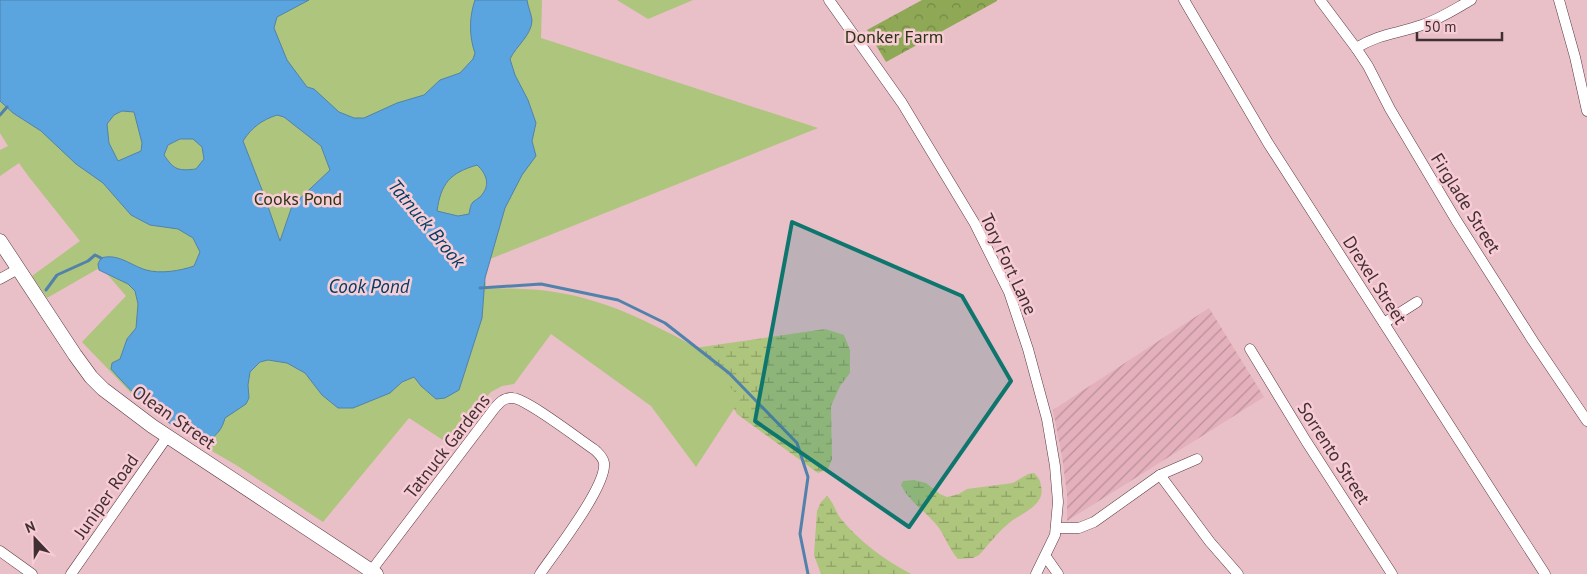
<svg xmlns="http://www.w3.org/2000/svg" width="1587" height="574" font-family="'PT Sans',sans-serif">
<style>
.industrial{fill:url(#industrial-furrows)}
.forest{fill:url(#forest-crowns)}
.wetland{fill:url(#wetland-marsh)}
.park{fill:#adc57c}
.water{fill:#5aa5df;stroke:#5282ab;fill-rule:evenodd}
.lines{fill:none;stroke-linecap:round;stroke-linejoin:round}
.stream{stroke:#5282ab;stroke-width:3}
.street-casing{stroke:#5d3b43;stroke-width:11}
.secondary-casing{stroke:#5d3b43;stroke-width:15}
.street{stroke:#fff;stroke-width:10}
.secondary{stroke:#fff;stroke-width:14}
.marked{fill:#0f766e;fill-opacity:0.2;stroke:#0f766e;stroke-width:4;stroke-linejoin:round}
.labels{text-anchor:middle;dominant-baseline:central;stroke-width:5;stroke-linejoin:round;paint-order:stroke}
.park-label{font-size:18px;fill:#2c3613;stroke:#f7ccd5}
.street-label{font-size:18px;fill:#402f33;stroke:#f7ccd5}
.water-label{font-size:19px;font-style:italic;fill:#003e64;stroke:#f7ccd5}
</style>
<defs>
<pattern id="industrial-furrows" width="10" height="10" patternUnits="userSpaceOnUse" patternTransform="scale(1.25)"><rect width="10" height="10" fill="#e3b0bc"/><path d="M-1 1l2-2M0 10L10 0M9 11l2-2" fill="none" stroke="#b99099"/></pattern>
<pattern id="forest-crowns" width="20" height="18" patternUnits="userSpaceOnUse" patternTransform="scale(1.25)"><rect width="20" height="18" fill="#8ea855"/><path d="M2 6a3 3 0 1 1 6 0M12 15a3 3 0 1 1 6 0" fill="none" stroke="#758947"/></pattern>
<pattern id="wetland-marsh" width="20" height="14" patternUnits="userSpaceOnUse" patternTransform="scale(1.25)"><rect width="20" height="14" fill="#adc57c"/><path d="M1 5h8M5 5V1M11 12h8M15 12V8" fill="none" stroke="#8ea066"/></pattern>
</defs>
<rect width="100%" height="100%" fill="#e9bfc8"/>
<!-- industrial -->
<path class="industrial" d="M1209,308l55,89 -197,124v-27l-5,-38 -9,-46z"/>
<!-- forest -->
<path class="forest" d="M922,0h75v1l-111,61 -19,-32z"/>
<!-- wetland -->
<g class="wetland">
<path d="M825,329l19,6 6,15v23l-10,13 -9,20 1,53 -4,10 -10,4 -81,-59 -8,-14 -41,-51z"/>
<path d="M1034,473c4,4 6,6 7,13 5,20 -21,27 -33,38 -11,9 -20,21 -29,31l-6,3 -15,1c-9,-10 -12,-21 -19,-31 -11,-15 -30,-26 -38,-43l2,-4 11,-1 12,3 14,11 7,3 12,-3 8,-5 46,-6 15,-9z"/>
<path d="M827,496c7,7 8,15 14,23 18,22 45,42 70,55h-90l-7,-19 3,-44 4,-9z"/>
</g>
<!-- park -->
<g class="park">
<path d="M0,0h542l-1,38 277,90 -333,133 -1,19 2,3v6c65,-3 111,8 169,37 16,8 32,15 46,26 17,14 25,34 40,46l-45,69 -45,-61 -100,-72 -37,50 -12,2 -11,6 -45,50 -37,-24 -86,104 -87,-57 -24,-14 -55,-38 -25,-19 -50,-52 44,-46 -25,-29 -54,31 -15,-22 48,-35 -51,-64 -10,-14 -19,13v-26l8,-4 -8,-13z"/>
<path d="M617,0h76l-45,19z"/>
</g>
<!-- water -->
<path class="water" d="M0,0h309l-32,17 -3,11 13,32 20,27 7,2 25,23 15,6h10l33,-15 27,-8 16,-15 20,-7 13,-14 2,-6c-6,-16 -6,-36 0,-53h52c1,7 4,13 5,20 0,15 -16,26 -22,39l5,16 13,25 8,23 -4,18 4,15 -14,19 -17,33 -20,70 -3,40 -23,72 -14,8 -9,1 -15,-13 -7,-9 -12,5 -12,11 -37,15h-15l-16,-13 -17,-22 -18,-10 -19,-3 -8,2 -10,10 -2,13 1,13 -3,6 -21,14c-3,11 -7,16 -17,23 -39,-10 -71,-43 -97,-72l1,-6 8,-4 7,-20 9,-11 2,-24 -3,-13 -7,-7 -29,-14 -1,-6 3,-6c17,-5 29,7 45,12 14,4 34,1 48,-4l6,-14 -7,-14 -15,-9 -28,-4 -19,-10 -28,-32 -27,-19 -35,-33 -28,-18 -13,-12zM122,111l12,1 8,31 -1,8 -23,10 -9,-18 -2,-19 7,-9zM277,115l7,2 37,29 9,24 -38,36 -12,35 -16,-46 -21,-54c9,-14 19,-21 34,-26zM180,139h13l9,8 2,12 -8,10c-18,2 -22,1 -32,-14l4,-10zM477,165c10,9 14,21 3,32 -2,2 -5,3 -7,5 -3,3 -3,8 -4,12l-11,2 -21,-5c4,-28 13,-38 40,-46z"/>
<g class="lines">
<!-- stream -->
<g class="stream">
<path d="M0,115l7,-8"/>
<path d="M480,288l61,-4 77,16 47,23 64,50 68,70 11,34 -8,57 8,40"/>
<path d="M46,290l11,-15 31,-14 7,-6 6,3"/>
</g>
<defs>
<g id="street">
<path d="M829,0l73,103 73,121 34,68 19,57 19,70 8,47 3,36 -3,33 -19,39"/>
<path d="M1184,0l84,143 277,431"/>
<path d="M1320,0l36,48 12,18 22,43 66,111 77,121 54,80"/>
<path d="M1559,0l16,57 12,54"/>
<path d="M1356,48c25,-15 41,-14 66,-23 18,-6 33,-16 49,-25"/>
<path d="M0,279l18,-10"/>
<path d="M1384,323l33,-21"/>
<path d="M1250,349l56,92 86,133"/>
<path d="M1160,475l50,67 28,32"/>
<path d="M1056,528h23l15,-6 66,-47 37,-16"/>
<path d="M0,551l32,23"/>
<path d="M1046,557l12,17"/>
<path d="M371,571l123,-162c5,-6 10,-12 19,-11 14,1 67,42 82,52 4,4 8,7 9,13 3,23 -49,89 -64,111"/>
<path d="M71,574l96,-137"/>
</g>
<path id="secondary" d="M0,241l75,114 16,22 12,12 49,37 224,148"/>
</defs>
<!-- street casing -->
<use href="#street" class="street-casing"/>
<!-- secondary casing -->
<use href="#secondary" class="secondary-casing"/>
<!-- street -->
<use href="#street" class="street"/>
<!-- secondary -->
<use href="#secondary" class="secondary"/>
</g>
<!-- marked area -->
<path class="marked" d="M792,222l170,74 49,85 -102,146 -154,-106z"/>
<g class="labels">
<!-- park labels -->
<g class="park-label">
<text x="894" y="36">Donker Farm</text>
<text x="298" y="198">Cooks Pond</text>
</g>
<!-- street labels -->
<g class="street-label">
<text transform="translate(1466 203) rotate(58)">Firglade Street</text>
<text transform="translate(1009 264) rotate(65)">Tory Fort Lane</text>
<text transform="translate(1375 280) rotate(57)">Drexel Street</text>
<text transform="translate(174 417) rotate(35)">Olean Street</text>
<text transform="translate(447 446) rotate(-52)">Tatnuck Gardens</text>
<text transform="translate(1334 453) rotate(57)">Sorrento Street</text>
<text transform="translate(106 496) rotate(-55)">Juniper Road</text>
</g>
<!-- water labels -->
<g class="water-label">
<text transform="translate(427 223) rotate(50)">Tatnuck Brook</text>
<text x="369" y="286">Cook Pond</text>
</g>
</g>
<!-- north arrow -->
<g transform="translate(35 539) rotate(338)" stroke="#f7ccd5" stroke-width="4" paint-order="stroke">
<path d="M0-4L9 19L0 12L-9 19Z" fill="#402f33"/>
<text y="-8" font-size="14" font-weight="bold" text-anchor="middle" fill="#402f33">N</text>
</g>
<!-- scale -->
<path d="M1417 32v8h85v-8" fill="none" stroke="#402f33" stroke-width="2.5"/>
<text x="1424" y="32" font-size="15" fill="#402f33" stroke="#f7ccd5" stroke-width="4" paint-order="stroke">50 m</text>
</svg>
